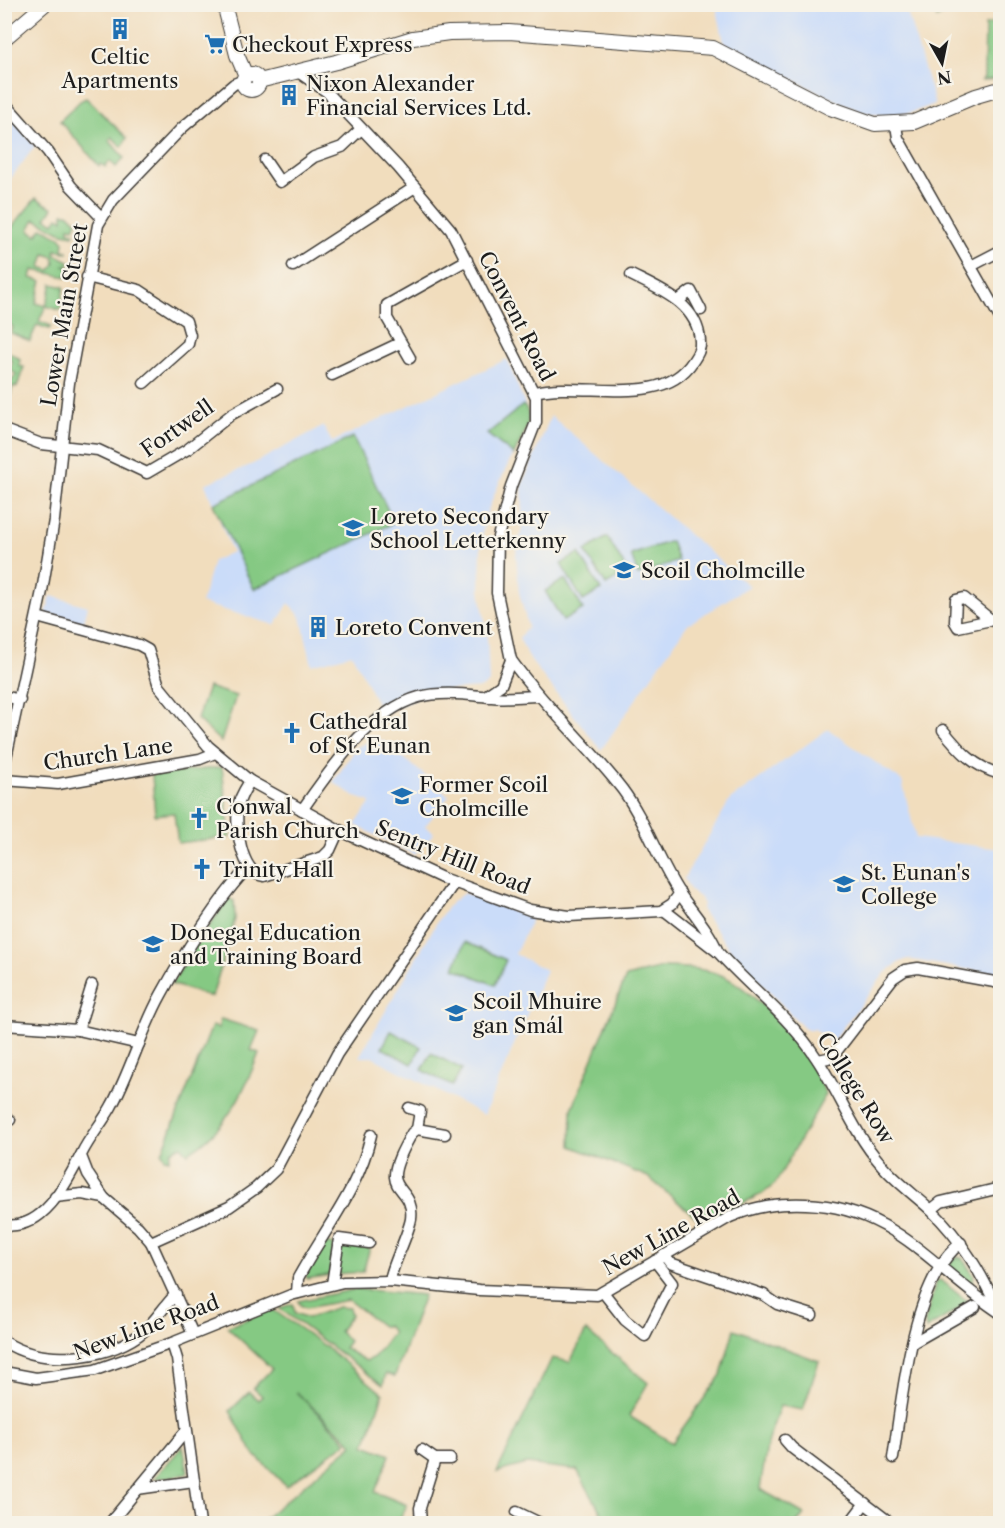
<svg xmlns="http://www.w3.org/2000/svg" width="1005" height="1528" font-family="'Libre Caslon Text',serif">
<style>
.built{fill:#cadcf9}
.green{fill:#85c983;stroke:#507250;stroke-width:1.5;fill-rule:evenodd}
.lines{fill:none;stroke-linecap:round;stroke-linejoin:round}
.minor-casing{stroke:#3c3934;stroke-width:13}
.major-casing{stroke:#3c3934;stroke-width:16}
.minor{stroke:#fff;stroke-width:10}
.major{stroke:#fff;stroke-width:14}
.labels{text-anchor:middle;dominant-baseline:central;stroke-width:4.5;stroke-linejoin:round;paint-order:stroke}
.poi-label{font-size:21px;fill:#1c1c1c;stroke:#f7f3e8;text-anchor:start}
.street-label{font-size:21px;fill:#1c1c1c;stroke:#f7f3e8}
</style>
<rect width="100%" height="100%" fill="#f7f3e8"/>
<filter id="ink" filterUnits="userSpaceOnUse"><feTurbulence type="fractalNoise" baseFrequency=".0167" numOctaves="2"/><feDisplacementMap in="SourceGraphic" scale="12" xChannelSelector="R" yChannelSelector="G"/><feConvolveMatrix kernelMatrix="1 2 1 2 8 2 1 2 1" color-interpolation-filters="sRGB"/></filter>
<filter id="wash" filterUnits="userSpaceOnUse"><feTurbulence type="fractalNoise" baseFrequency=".008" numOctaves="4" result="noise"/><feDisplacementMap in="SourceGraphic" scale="24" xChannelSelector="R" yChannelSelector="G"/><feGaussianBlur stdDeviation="1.35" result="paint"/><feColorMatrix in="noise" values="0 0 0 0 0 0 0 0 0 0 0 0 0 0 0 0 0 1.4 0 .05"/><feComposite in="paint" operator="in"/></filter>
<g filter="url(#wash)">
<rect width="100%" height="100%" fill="#f1ddbd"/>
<!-- built -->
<g class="built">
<path d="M716,5h189l30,99 -25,9 -23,3 -26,-4 -26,-12 -110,-53z"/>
<path d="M4,108l31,38 -30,40h-1z"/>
<path d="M507,359l23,58 -33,71 -11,27 -5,27 -1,49 7,43 2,48 -7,6 -48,3 -52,22 -30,-59 -40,11 -11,-48 -12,-14 -14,22 -74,-22 12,-42 19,-9 -27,-68 48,-20 70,-38 9,16z"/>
<path d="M551,416l198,170 -62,39 -86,125 -70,-89 -12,-23 9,-11 -9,-35 -3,-38 7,-30 -1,-39z"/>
<path d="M51,596l37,10 -5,18 -37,-10z"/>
<path d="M828,729l74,52 14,57 84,11v126l-93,-16 -9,4 -13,10 -54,70 -16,-14h-10l-72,-75 -32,-45 2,-5 -3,-6 -10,-8 -6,-12 46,-78z"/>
<path d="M374,739l10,2 65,55 -24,30 9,7 -19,22 -60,-30 16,-23 -15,-5 -23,-15 24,-35z"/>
<path d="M464,893l68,25 -17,36 31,16 -62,145 -112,-58h-13l81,-140 11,-14z"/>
</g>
<!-- green -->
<g class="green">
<path d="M932,4h24v1l-19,13z"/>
<path d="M1000,22v57l-18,1 2,-3 1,-52z"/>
<path d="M86,98l41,40 -5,9 -10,-10 -3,3 15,18 -8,9 -6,-6 -5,6 -4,-3 -2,2 -39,-45 20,-20z"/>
<path d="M36,198l17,10 -7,10 8,5 4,-6 5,3v-7h5l9,9 -3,6 -5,-1v4l5,1 -1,3 -11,-2 -27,-14 -6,11 8,5 5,-7 18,9 4,5 -1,8 5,1v2l-12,-3 -1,4 14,7v4l-5,1 5,2 -3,9 -33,-7 -2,8 11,3 -6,22 10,3 6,-22 12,3 -4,23 -14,-4 -7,15 12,5 -2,3 -12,-4 -7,16 -19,-8 2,-6 -8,-7 -1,-99 8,6zM45,254l9,3 1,7 -5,6 -9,-3z"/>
<path d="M5,350l15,9 -1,7 5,1 -7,20 -4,-1 -5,17 -3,-1v-11l11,-17 -7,-5 4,-7 -8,-7z"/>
<path d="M523,405c14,12 -3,35 -9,50l-27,-21z"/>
<path d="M353,437l41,86 -140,66 -41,-85z"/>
<path d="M607,537l21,35 -22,13 -21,-34z"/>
<path d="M671,541l7,20 -40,14 -7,-20z"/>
<path d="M579,553l22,37 -18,11 -22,-37z"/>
<path d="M565,579l18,30 -20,12 -18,-30z"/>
<path d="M208,687l28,9 -15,46 -24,-23z"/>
<path d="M222,767l8,70 -52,6 -4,-30 -19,2 -3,-40z"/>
<path d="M228,898l6,3 1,18 -23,78 -41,-13z"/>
<path d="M465,942l41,18 -11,25 -41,-17z"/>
<path d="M666,967c18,1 38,1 55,8 34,15 78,67 97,99 4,7 3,13 8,20l-51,90 -13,10 -60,28 -54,-45 -77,-31 1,-37 54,-132z"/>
<path d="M221,1019l38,12 -8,19 8,3c-15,39 -33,78 -71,100l-7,-7 -10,5 -2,8 -4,-1 -3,-5 50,-127 6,2z"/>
<path d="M391,1031l30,16 -9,17 -30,-16z"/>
<path d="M431,1053l31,16 -10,17 -30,-16z"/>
<path d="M324,1243l10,2 -5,30 -22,4 -1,-4z"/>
<path d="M340,1246l30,2 -7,24 -27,2z"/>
<path d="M956,1257l6,1 12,18 -2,7 -5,-1 -18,-14v-6z"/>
<path d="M941,1280l28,23 -43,26 -1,-7 11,-41z"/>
<path d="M357,1289l67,6 -29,81 -9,-2 -3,11 -104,-77 14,-4 2,9 13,5 30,-11 11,1 2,7 -12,16 10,10 -5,7 22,13 8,-4 19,-25 -6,-6h-5l-34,-26 -42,8 -6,-3 -2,-4z"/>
<path d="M272,1309l53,37 58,48 -18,51 25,10 -15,37 32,13 -9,18h-139l94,-79 -57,-52 51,50 -61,44 -33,-33 -23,-42 19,-19 10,8 3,-4 -9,-8 19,-19 -45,-42z"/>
<path d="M734,1329l85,32 -16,49 -23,-4 -12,34 -8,49 44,25 -7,9h-190l-30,-53 -50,-6 -30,8 55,-114 18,4 16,-31 62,52 -19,33 43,27 49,-68z"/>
<path d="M183,1446l5,25 -2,3 -30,5 -1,-2z"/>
</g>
</g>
<g filter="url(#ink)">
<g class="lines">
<defs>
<g id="minor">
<path d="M298,72l29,20 71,75 53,63 85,167v25l-25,64 -13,51 -1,56 14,67 -10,25 -16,11"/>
<path d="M4,102l44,50 23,34 30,31"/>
<path d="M896,125l2,13 102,180"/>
<path d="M265,160l15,22 34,-25 28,-10 19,-18"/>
<path d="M293,266l122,-79"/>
<path d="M971,266l29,-15"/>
<path d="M87,277l52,13 47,31 4,14 -2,9 -44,39"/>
<path d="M678,301l13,-10 10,19"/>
<path d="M410,358l-23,-40v-13l80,-45"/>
<path d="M332,375l68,-32"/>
<path d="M534,392c50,-12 127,18 159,-31 4,-6 8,-12 7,-20 -2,-37 -41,-52 -69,-66"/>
<path d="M4,430l37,14 57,6 49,23 41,-24 44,-35 45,-25"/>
<path d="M37,617l102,28 9,5 11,36 49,60 42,35 89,49 103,48 88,32 39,6 92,-5 11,-7 8,-11"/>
<path d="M991,620l-33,7 -3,-5 1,-22 8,-2 27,22 9,4"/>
<path d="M511,660c33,46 76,84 111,129 24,32 36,72 58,105 13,19 29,36 38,58l-54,-42"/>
<path d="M4,696l16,4"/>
<path d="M943,730c17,21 31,37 57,44"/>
<path d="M4,767l38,-176 12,-71 15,-137 29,-158 15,-25 69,-72 52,-44 10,-4"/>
<path d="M4,780l54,4 142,-25 15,-6"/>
<path d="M250,781c-5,8 -11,17 -12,26 -3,19 3,67 26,69l59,-19 7,-7 9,-20"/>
<path d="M302,810c27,-39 69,-100 117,-113 24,-6 49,-2 73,0 15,2 31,-1 46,-1"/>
<path d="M718,952c32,36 73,66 99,107 23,35 36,73 64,105 15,18 34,31 50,46 31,30 51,64 68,102"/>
<path d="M4,1025l74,5 61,14"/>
<path d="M78,1030l14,-45"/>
<path d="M818,1060l10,-2 8,-6 57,-74 12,-8 13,-2 82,15"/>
<path d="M409,1108l11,3 -3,18"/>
<path d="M4,1119l6,1"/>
<path d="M81,1156l7,18 16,24 34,29 13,15 42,92"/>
<path d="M55,1197l27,-3 22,4"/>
<path d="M931,1210l10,-8 59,-14"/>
<path d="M4,1225c40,6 63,-43 78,-72 8,-16 20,-30 29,-46 20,-36 30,-76 50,-112 20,-37 58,-98 87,-127"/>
<path d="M151,1242l78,-35 27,-19 20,-19 61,-115 117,-171"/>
<path d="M664,1255l6,8 94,32 13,9 35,11"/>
<path d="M390,1281c0,-11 18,-45 21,-62 3,-25 -15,-27 -16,-42 -1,-13 11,-33 17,-44l5,-4 28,5"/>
<path d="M332,1284l7,-45 30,4"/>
<path d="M603,1292l22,28 20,16 27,-53 -17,-22"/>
<path d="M297,1293l1,-15c26,-48 61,-89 73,-143"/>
<path d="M5,1342c37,24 98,18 134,-7 14,-10 24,-28 37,-41"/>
<path d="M914,1342l61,-35"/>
<path d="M172,1343l5,16 23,165"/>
<path d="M4,1372l32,6 59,-8 77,-27 119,-48 52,-13 47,-1 89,9 118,5 133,-78c25,-11 48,-14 76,-13 88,3 126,64 193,108"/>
<path d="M785,1440l7,8 100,76"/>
<path d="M422,1450l13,9h15"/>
<path d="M893,1458c9,-58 19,-179 68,-215"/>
<path d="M137,1489l57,-8"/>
<path d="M517,1512l25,12"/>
<path d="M109,1524l77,-93"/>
<path d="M421,1524l-1,-16 15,-49"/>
<path d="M849,1524l16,-21"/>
</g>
<g id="major">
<path d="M224,4l13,51 9,21"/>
<path d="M4,39l41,-35"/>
<circle cx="251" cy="82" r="8"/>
<path d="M259,81l77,-19 77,-24 36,-5 60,-1 204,16 117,60 45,16 39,-2 62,-26 24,-7"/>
</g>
</defs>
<!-- minor casing -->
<use href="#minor" class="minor-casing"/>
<!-- major casing -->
<use href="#major" class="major-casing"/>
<!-- minor -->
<use href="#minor" class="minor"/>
<!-- major -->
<use href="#major" class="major"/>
</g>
</g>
<!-- icons -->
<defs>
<symbol id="building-bare" viewBox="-9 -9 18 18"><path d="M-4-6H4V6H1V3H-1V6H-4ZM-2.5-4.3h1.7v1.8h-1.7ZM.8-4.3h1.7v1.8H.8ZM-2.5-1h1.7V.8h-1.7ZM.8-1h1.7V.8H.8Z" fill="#1f6fb2" stroke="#f7f3e8" stroke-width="2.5" paint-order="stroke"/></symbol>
<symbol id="supermarket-bare" viewBox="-9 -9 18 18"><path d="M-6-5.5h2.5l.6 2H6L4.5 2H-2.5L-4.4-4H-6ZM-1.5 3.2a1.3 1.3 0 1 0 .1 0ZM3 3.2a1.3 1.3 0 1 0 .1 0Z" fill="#1f6fb2" stroke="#f7f3e8" stroke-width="2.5" paint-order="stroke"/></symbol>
<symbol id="school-bare" viewBox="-9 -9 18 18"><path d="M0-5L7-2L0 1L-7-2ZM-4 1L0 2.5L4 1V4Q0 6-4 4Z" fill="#1f6fb2" stroke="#f7f3e8" stroke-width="2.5" paint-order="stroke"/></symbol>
<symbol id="church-bare" viewBox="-9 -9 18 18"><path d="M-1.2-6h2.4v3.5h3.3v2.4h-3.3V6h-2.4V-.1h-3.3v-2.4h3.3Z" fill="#1f6fb2" stroke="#f7f3e8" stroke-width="2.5" paint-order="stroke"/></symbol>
<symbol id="university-bare" viewBox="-9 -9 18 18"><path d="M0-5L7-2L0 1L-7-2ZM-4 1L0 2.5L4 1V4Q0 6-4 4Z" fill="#1f6fb2" stroke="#f7f3e8" stroke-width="2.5" paint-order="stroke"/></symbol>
</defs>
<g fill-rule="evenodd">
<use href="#building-bare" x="105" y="14" width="30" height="30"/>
<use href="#supermarket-bare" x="200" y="29" width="30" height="30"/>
<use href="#building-bare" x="274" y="80" width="30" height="30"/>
<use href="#school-bare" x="338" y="513" width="30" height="30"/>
<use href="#school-bare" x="609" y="555" width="30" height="30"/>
<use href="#building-bare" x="303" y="612" width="30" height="30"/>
<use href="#church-bare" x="277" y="718" width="30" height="30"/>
<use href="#school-bare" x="387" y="781" width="30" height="30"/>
<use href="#church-bare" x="184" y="803" width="30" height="30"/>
<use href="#church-bare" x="187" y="854" width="30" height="30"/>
<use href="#school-bare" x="829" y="869" width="30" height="30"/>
<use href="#university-bare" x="138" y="929" width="30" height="30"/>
<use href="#school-bare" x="441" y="998" width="30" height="30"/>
</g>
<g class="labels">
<!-- poi labels -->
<g class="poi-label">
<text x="232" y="44">Checkout Express</text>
<text x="120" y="56" text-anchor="middle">Celtic<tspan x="120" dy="24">Apartments</tspan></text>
<text x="306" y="83">Nixon Alexander<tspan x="306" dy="24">Financial Services Ltd.</tspan></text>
<text x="370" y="516">Loreto Secondary<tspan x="370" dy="24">School Letterkenny</tspan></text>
<text x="641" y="570">Scoil Cholmcille</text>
<text x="335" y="627">Loreto Convent</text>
<text x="309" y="721">Cathedral<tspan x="309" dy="24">of St. Eunan</tspan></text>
<text x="419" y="784">Former Scoil<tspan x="419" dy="24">Cholmcille</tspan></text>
<text x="216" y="806">Conwal<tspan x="216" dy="24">Parish Church</tspan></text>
<text x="219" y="869">Trinity Hall</text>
<text x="861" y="872">St. Eunan's<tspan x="861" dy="24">College</tspan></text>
<text x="170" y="932">Donegal Education<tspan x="170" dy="24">and Training Board</tspan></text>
<text x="473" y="1001">Scoil Mhuire<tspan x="473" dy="24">gan Smál</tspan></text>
</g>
<!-- street labels -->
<g class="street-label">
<text transform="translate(64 315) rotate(-80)">Lower Main Street</text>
<text transform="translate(517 316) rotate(63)">Convent Road</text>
<text transform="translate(177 428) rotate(-35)">Fortwell</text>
<text transform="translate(108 754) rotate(-8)">Church Lane</text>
<text transform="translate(453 857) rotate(22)">Sentry Hill Road</text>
<text transform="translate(856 1088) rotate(58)">College Row</text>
<text transform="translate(671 1232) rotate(-29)">New Line Road</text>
<text transform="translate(146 1327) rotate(-20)">New Line Road</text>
</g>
</g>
<!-- margin -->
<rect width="1005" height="1528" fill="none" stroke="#f7f3e8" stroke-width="24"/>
<!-- north arrow -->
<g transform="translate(942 63) rotate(171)" stroke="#f7f3e8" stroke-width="4.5" paint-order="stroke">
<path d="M0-4.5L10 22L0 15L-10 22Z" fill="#1c1c1c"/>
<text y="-9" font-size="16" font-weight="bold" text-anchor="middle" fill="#1c1c1c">N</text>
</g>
</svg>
